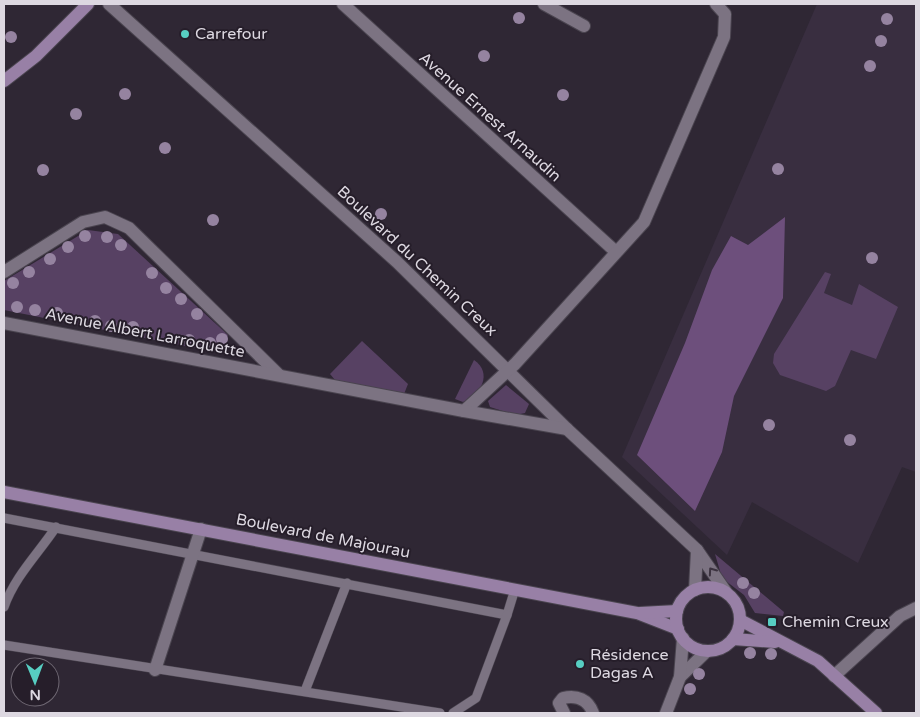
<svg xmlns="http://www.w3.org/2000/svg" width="920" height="717" font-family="'Varela Round',sans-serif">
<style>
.built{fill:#392e40}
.green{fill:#574163}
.forest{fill:#6d4f7c}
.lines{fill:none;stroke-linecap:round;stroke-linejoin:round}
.lane-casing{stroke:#4a444f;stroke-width:10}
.street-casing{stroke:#4a444f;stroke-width:14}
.secondary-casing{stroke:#4a444f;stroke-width:14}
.lane{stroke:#7c7382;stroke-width:9}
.street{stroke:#7c7382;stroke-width:12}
.secondary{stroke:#9880a6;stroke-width:12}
.tree{fill:#9583a0}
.oneway{stroke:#3c3340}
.poi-dot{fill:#57cec2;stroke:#261e2a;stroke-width:2}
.labels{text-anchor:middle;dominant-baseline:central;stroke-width:4;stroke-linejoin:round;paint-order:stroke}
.poi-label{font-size:16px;fill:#ddd8e1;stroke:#261e2a;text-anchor:start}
.street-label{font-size:16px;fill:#ddd8e1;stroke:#261e2a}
</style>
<rect width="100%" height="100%" fill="#2f2734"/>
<!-- built -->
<path class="built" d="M817,4h99v468l-14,-5 -44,96 -106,-61 -25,53 -105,-98z"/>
<!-- green -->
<g class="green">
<path d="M88,230l30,4 110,101 -8,18 -216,-43v-29z"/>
<path d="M825,272l6,2 -7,19 28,12 7,-21 39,23 -22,52 -25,-9 -16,36 -9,5 -46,-16 -7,-12 1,-9z"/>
<path d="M362,341l46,43 -4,10 -69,-14 -5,-6z"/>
<path d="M474,360c19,13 7,35 -11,42l-8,-3z"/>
<path d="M506,385l23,19 -4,9 -9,2 -26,-8 -2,-6z"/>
<path d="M715,554l69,58 -1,4 -28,-3 -11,-18 -22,-17z"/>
</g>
<!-- forest -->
<path class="forest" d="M785,217l-2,81 -49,98 -12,56 -27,59 -58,-56 48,-112 27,-73 19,-34 17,9z"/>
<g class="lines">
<defs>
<g id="lane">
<path d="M4,518l503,97 8,-26"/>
<path d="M4,607c11,-31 34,-53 52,-80"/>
<path d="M4,645l436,68"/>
<path d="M305,691l42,-108"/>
<path d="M453,713l23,-15 31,-83"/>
</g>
<g id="street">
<path d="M109,4l288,258 170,167 130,121 29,42"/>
<path d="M343,4l273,248"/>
<path d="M544,4l40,22"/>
<path d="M4,272l79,-50 22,-5 24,11 150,147"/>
<path d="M4,323l460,88 51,-47 129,-142 80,-185 1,-23 -9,-10"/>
<path d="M464,411l103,18"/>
<path d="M695,590l2,-40"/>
<path d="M155,670l46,-141"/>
<path d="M834,676l66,-60 16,-8"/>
<path d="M680,677l27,-26"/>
<path d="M564,713l-5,-10 4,-5c14,-3 25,1 30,15"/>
<path d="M666,713l14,-36 3,-39"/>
</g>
<g id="secondary">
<path d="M4,81l32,-25 52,-52"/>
<path d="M4,492l633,121 41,16"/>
<circle cx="708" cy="619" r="32"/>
<path d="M640,613l37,-2"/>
<path d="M740,620l78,41 58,52"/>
<path d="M733,639l42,3"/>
</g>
</defs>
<!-- lane casing -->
<use href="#lane" class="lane-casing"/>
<!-- street casing -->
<use href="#street" class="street-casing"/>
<!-- secondary casing -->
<use href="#secondary" class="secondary-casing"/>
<!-- lane -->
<use href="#lane" class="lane"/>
<!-- street -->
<use href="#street" class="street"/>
<!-- secondary -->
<use href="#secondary" class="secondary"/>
</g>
<!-- trees -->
<g class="tree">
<circle cx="519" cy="18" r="6"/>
<circle cx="887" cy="19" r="6"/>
<circle cx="11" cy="37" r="6"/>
<circle cx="881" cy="41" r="6"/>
<circle cx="484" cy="56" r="6"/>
<circle cx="870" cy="66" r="6"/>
<circle cx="125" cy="94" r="6"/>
<circle cx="563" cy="95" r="6"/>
<circle cx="76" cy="114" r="6"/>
<circle cx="165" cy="148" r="6"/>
<circle cx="778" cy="169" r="6"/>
<circle cx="43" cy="170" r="6"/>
<circle cx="381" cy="214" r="6"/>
<circle cx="213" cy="220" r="6"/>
<circle cx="85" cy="236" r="6"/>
<circle cx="107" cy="237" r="6"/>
<circle cx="121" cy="245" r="6"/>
<circle cx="68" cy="247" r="6"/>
<circle cx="872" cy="258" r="6"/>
<circle cx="50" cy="259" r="6"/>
<circle cx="29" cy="272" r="6"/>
<circle cx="152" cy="273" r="6"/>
<circle cx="13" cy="283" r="6"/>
<circle cx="166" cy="288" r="6"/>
<circle cx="181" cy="299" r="6"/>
<circle cx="17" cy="307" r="6"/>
<circle cx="35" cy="310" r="6"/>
<circle cx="57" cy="313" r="6"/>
<circle cx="197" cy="314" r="6"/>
<circle cx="95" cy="321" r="6"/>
<circle cx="111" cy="326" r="6"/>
<circle cx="133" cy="327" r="6"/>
<circle cx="222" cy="339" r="6"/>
<circle cx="189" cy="340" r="6"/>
<circle cx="210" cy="343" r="6"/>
<circle cx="769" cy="425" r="6"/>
<circle cx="850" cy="440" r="6"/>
<circle cx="743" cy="583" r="6"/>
<circle cx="754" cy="593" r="6"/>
<circle cx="750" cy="653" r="6"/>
<circle cx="771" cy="654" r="6"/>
<circle cx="699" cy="674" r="6"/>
<circle cx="690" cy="689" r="6"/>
</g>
<!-- one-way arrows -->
<defs><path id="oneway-chevron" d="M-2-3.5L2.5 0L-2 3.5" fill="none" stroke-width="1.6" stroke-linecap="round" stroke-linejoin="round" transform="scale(1.25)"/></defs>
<use class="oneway" href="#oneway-chevron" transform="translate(712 571) rotate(-125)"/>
<!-- markers -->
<g class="poi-dot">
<circle cx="185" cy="34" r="5"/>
<rect x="767" y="617" width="10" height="10" rx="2.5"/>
<circle cx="580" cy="664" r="5"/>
</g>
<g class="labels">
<!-- poi labels -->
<g class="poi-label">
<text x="195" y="34">Carrefour</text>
<text x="782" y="622">Chemin Creux</text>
<text x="590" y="655">Résidence<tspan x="590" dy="18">Dagas A</tspan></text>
</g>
<!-- street labels -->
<g class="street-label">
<text transform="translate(490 117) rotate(42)">Avenue Ernest Arnaudin</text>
<text transform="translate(417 261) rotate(43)">Boulevard du Chemin Creux</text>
<text transform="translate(145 333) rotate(11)">Avenue Albert Larroquette</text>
<text transform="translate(323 536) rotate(11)">Boulevard de Majourau</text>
</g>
</g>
<!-- border -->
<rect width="920" height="717" fill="none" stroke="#ddd8e1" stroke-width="10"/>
<!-- north arrow -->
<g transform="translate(35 682) rotate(179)"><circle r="24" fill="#261e2a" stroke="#6f6873"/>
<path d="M0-4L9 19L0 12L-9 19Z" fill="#57cec2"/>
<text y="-8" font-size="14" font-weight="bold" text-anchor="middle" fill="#ddd8e1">N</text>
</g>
</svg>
